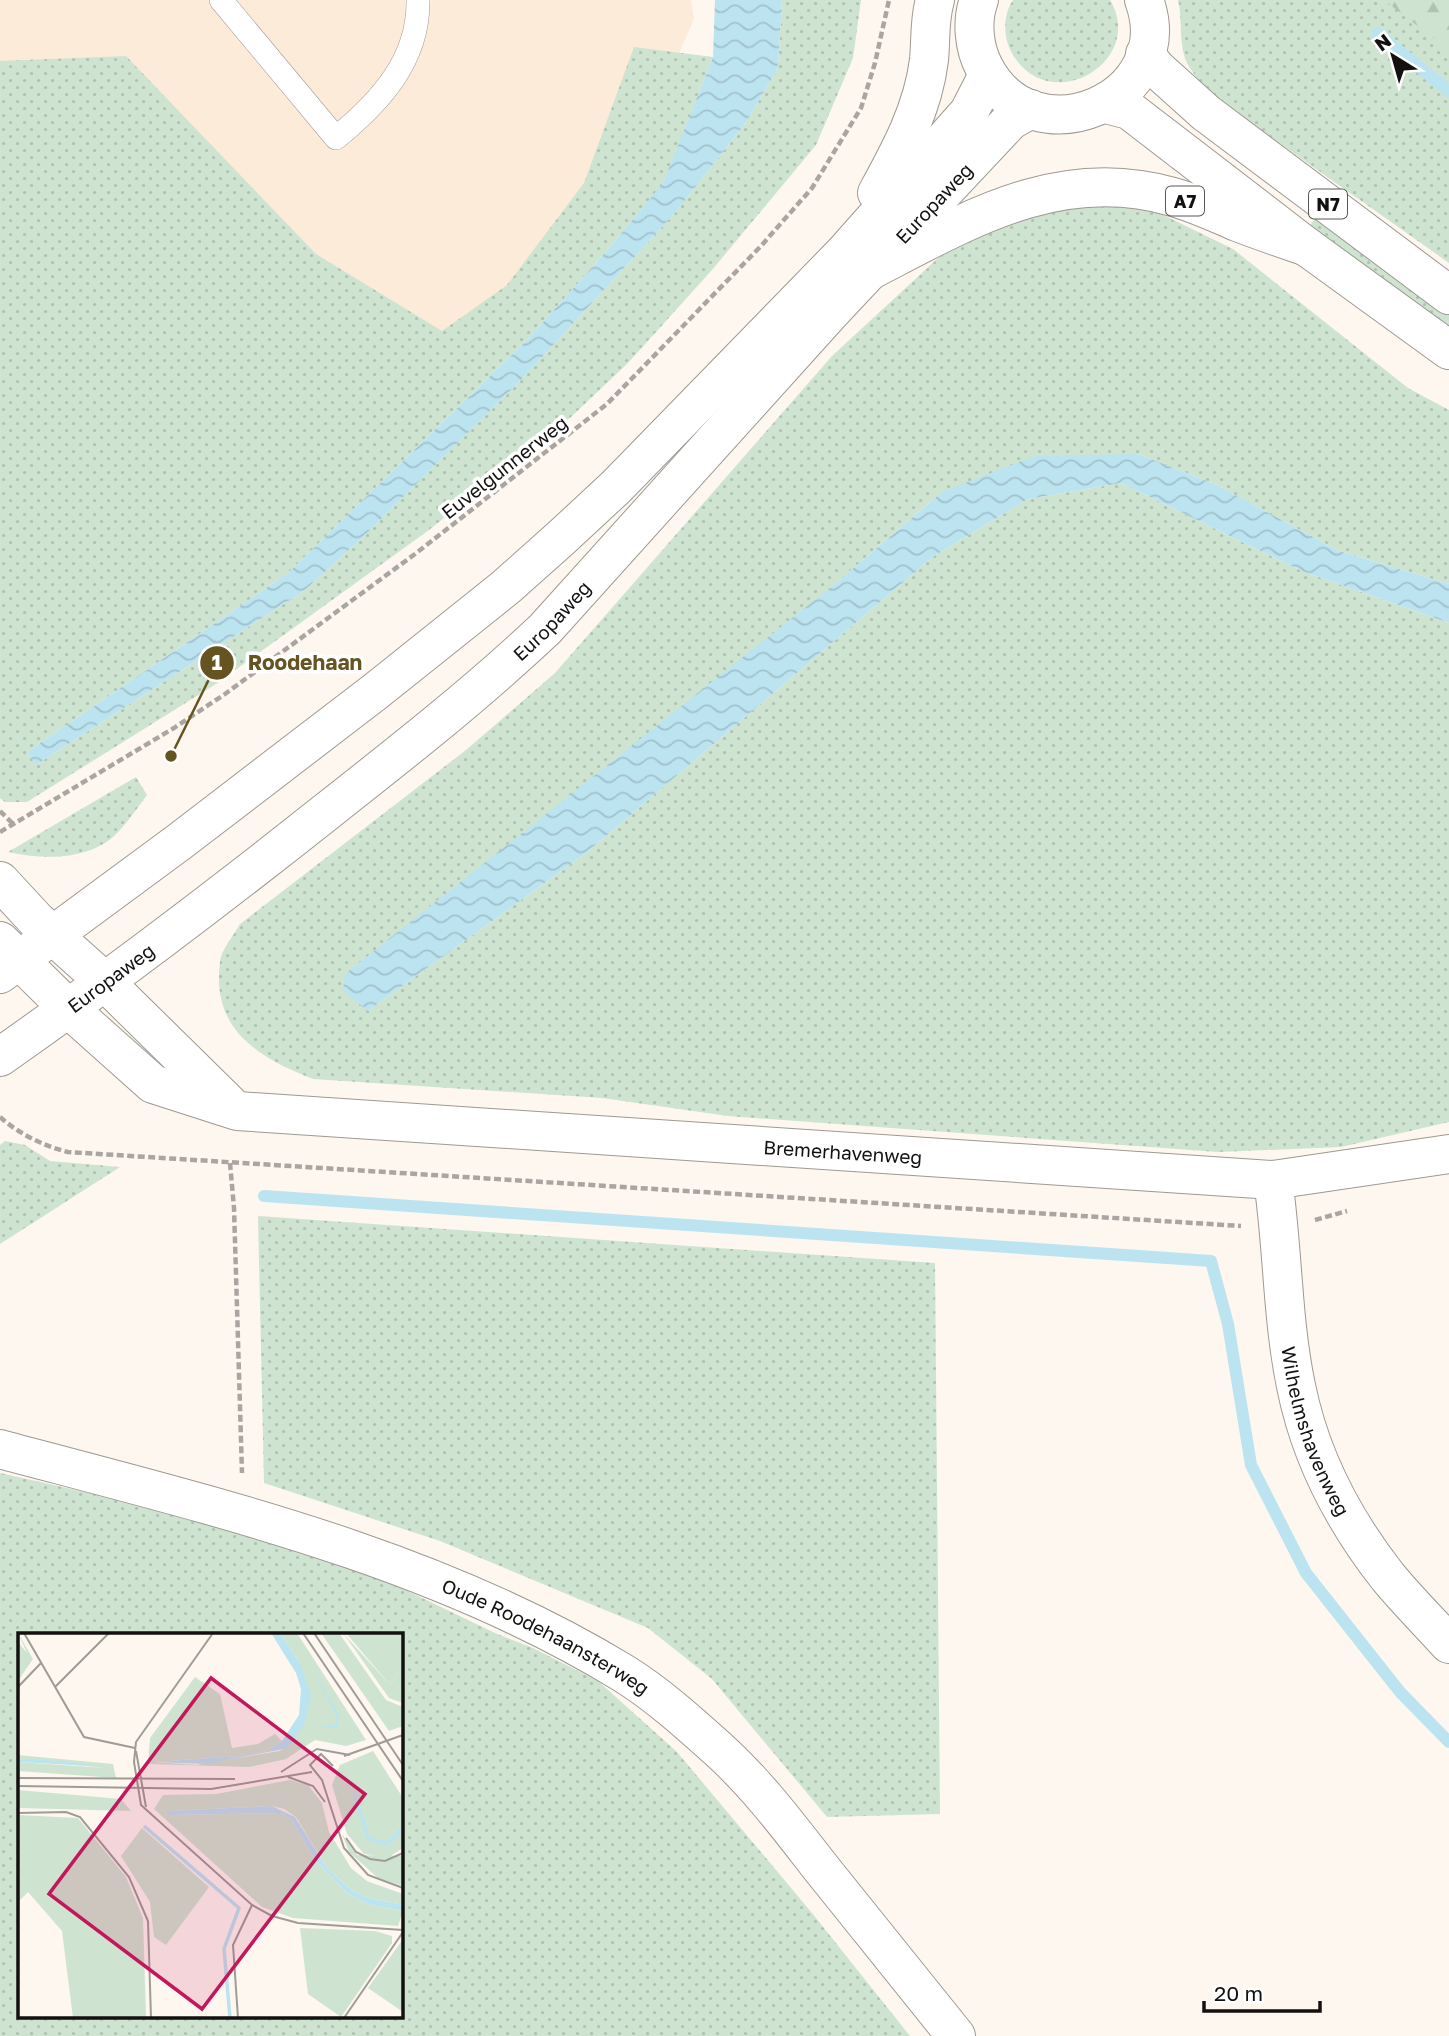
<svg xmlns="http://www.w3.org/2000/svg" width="1449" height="2036" font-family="'Golos Text',sans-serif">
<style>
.commercial{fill:#fdebda}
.green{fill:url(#green-dots);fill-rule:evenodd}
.forest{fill:url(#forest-firs)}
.water{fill:url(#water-waves)}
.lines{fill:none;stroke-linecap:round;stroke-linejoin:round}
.stream{stroke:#bce3f0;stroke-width:12}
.service-casing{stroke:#9e9992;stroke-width:24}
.minor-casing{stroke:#9e9992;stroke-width:40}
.tertiary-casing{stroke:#9e9992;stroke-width:40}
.trunk-casing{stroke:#9e9992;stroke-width:40}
.motorway-casing{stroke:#9e9992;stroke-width:40}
.path{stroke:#aaa5a0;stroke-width:4.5;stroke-dasharray:7 3.5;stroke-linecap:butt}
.service{stroke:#fff;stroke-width:23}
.minor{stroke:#fff;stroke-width:38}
.tertiary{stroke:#fff;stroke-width:38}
.trunk{stroke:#fff;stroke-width:38}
.motorway{stroke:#fff;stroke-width:38}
.labels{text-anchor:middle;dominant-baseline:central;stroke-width:7;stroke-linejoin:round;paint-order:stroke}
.shield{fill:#fff;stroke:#5a5857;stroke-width:2}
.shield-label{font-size:18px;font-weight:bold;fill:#13110f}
.street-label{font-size:19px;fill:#13110f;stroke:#fff}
.inset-river{fill:none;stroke:#bce3f0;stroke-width:3.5}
.inset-road{fill:none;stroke:#9f9b96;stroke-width:2}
.view{fill:#c2185b;fill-opacity:0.15;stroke:#c2185b;stroke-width:3.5}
.inset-edge{fill:none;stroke:#13110f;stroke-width:3.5}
.leader{fill:none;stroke:#655421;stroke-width:2.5}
.callout-dot{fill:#655421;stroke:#fff;stroke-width:2.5}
.mark-label{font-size:21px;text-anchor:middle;font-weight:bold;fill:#fff}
.callout-label{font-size:21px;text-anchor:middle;font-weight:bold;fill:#655421;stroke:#fff;stroke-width:7;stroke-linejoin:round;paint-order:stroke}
</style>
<defs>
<pattern id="green-dots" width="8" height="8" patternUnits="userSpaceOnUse" patternTransform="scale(1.75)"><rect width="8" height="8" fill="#cee4d1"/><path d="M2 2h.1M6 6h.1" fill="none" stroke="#b0c3b2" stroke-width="1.8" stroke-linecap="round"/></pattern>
<pattern id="forest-firs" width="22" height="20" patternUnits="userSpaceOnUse" patternTransform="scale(1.75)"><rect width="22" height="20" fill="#cee4d1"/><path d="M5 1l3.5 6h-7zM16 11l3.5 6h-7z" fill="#b0c3b2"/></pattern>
<pattern id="water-waves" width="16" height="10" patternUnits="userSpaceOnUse" patternTransform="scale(1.75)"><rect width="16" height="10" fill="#bce3f0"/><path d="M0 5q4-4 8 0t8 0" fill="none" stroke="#a1c2cd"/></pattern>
</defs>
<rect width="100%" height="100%" fill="#fdf7f0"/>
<!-- commercial -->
<path class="commercial" d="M0,0h691l3,19 -68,156 -336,344 -290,204z"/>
<!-- green -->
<g class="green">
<path d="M782,0h79l-8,58 -37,87 -104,125 -84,93 -57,54 -142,113 -213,154 -189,118h-22l-5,-4v-737l126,-5 190,198 126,77 65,-46 77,-102 50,-136 79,10 -50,127 -52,62 -84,94 -239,233 -261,179 9,13 269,-175 57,-52 159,-158 153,-166 71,-90 33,-56z"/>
<path d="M1013,0h97c38,64 -68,122 -101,47 -6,-15 -5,-34 4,-47z"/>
<path d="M1178,0h271v263c-52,-37 -105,-74 -157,-111 -32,-23 -87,-55 -105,-89 -9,-20 -4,-42 -9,-63z"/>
<path d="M1143,205l90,44 175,139 41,22v174l-110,-33 -124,-67 -77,-30 -196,38 -106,91 -468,428 218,-158 348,-297 94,-57 93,-16 181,88 147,52v499l-108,25 -123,5 -490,-36 -126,-18 -289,-19c-54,-21 -102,-49 -93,-117 1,-12 14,-27 20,-38l226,-174 89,-77 277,-317 105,-97 66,-39 62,-14z"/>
<path d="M1317,217l132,94v25l-143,-106z"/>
<path d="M136,777l11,18c-9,12 -17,24 -27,35 -27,31 -75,30 -112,22z"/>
<path d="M5,1141l20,4 25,16 70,6 -120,77v-99z"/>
<path d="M258,1216l677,47 5,551 -113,3 -115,-138 -64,-51 -208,-87 -176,-58z"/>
<path d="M0,1473l206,46 185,64 104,50 38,15 65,33 79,71 135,161 98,123h-910zM19,1635h382v382h-382z"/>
</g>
<!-- forest -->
<path class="forest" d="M1384,0h65v50z"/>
<!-- water -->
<g class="water">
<path d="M715,0h67l-4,68 -33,56 -71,90 -153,166 -159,158 -57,52 -269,175 -9,-13 261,-179 239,-233 84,-94 52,-63 50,-126z"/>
<path d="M1138,454l77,30 124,67 110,33v39l-147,-52 -181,-88 -93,16 -94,57 -348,297 -218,158 -25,-20 2,-17 491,-391 106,-91 93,-36z"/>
</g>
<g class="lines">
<!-- stream -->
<g class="stream">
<path d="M1377,33l72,58"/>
<path d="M264,1196l947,65 17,63 23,141 55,108 94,119 49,50"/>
</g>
<defs>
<path id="service" d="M221,0l115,138c44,-36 83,-78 82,-138"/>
<g id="minor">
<path d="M105,982l125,123"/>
<path id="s1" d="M69,1009l84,75 84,27 1036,69 176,-26"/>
<path id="s2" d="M1273,1180c10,68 9,139 23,206 14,70 48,135 92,191 19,23 41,45 61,67"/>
<path id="s3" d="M0,1449c213,57 433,108 623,224 34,21 65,49 95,76 39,35 71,78 103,119 45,56 90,112 135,168"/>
</g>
<g id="tertiary">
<path d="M0,881l37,40 68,61"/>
<path d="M0,941l69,68"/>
</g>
<g id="trunk">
<path d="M979,0c-8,21 -5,48 5,67 49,96 197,32 160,-67"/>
<path d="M1145,54l12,15 49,44 243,182"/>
<path d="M877,193c23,-42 46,-84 52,-133 2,-20 0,-40 6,-60"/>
<path d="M0,974l179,-132 197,-151 130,-104 55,-49 55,-51 228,-234 125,-141 19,-37"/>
<path id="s4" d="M0,1057c111,-78 219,-160 326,-245 75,-59 150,-118 219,-183l284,-315 181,-193 21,-12"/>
</g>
<g id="motorway">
<path d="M1106,104l23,6 178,137 142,103"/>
<path d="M871,270c97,-50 189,-106 302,-73 22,6 43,16 64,25 23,9 47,17 70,25"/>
</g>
</defs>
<!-- service casing -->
<use href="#service" class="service-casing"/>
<!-- minor casing -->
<use href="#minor" class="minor-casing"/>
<!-- tertiary casing -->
<use href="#tertiary" class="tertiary-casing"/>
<!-- trunk casing -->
<use href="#trunk" class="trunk-casing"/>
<!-- motorway casing -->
<use href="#motorway" class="motorway-casing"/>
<!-- path -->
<g class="path">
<path d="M0,811l13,13"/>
<path d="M0,832l174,-104 51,-34 190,-140 192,-150 154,-158 51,-58 49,-80 14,-45 14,-63"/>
<path d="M0,1117c19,17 44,29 68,35l1173,74"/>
<path d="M230,1163l4,45 8,265"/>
<path d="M1315,1220l32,-9"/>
</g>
<!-- service -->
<use href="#service" class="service"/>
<!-- minor -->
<use href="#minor" class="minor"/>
<!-- tertiary -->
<use href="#tertiary" class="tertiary"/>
<!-- trunk -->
<use href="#trunk" class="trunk"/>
<!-- motorway -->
<use href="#motorway" class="motorway"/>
</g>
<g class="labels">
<!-- shield labels -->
<g class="shield">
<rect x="1166" y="186.5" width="38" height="29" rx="5"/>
<rect x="1309" y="189.5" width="38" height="29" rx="5"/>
</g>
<g class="shield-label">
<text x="1185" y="201">A7</text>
<text x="1328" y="204">N7</text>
</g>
<!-- street labels -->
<g class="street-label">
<text stroke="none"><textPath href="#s4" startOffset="1270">Europaweg</textPath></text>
<text transform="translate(504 467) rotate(-38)">Euvelgunnerweg</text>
<text stroke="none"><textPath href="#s4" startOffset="704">Europaweg</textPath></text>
<text stroke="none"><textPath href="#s4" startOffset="136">Europaweg</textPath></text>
<text stroke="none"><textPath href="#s1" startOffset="808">Bremerhavenweg</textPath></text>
<text stroke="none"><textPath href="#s2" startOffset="256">Wilhelmshavenweg</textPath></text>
<text stroke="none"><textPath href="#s3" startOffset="579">Oude Roodehaansterweg</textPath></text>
</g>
</g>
<!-- overview -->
<g transform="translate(18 1633)">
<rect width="385" height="385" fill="#fdf7f0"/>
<path d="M0,0l15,26 -15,22v-39l9,11zM262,0h17l69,107 -20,6 -31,-6 -29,19 -37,8 -101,-3 2,-26 45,-61 25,17 12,54 26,-4 17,-10 7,7 -15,10 -27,5 -86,6 42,3 84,-14 24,-26 -4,-62zM303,0h18l47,67 17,7v19l-14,5zM325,0l47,52 13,-18v36l-14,-5zM355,118l30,47v50l-14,9 -25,-3 -17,-20 -15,-49 8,-20zM0,122l95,9 3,14 -98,-7v-9l88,6 -88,-9zM272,147l18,5 14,18 7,29 22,36 16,13 36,13v11l-35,-7 -17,-8 -24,-22 -31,-51 -12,-8 -12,-3 -103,5 1,4 110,-2 11,6 24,41 33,34 23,11 32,6 -5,15 -105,-8 -31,-11 -108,-98 9,-14 53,-1zM0,157l103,9 10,12 -113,-3zM0,182l60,3 48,59 17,41 3,100h-73l-11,-87 -34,-39 -10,10zM124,195l67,59 -43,58 -12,-8 -4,-35 -29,-46zM324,201l15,21 46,1v30l-25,-8 -29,-26zM282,295l75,3 17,5v7l-51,74 -33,-23zM385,306v73l-35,-24z" fill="#cee4d1"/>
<path d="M328,0h57v34l-13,18zM359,144l21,43 -12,15 -15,-2 -14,-48z" fill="#cee4d1"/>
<path d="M253,0h9l20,30 11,32 -7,30 -16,23 -81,16 -53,-2 86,-6 27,-5 15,-10 17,-26 2,-26 -5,-16zM294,36l28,47 -3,11 -26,1 23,-3 4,-6zM0,126l42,2 47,6 -89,-5zM254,173l23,11 32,51 24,22 17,8 35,7v6l-32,-6 -23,-11 -33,-34 -24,-41 -11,-6 -111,2 -1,-4z" fill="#bce3f0"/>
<path class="inset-river" d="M336,159l14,46 19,6 14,-14M126,193l95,82 -15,41 6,69"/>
<path class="inset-road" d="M6,0l60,104 51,11M195,0l-77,109 -2,20 7,43 111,100 20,11 26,7 105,7M285,0l100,148M296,0l89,132M0,54l23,-24M37,54l54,-54M118,118l10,56M326,123l59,-21M315,133l-12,-12 -11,11 12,15 22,68 24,27 35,13M263,139l36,-23 33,6M270,144l25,9 12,16M0,145l217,1M0,153l193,3 101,-17M0,180l48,-1 14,5 49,60 19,44 3,97M328,205l10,14 14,7 15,2 18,-8M220,385l-5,-73 19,-40M326,385l59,-86"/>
<path class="view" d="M193,45l154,116 -163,215 -153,-115z"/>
<rect width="385" height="385" class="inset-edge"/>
</g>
<!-- callouts -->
<path class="leader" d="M171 756L217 663"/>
<g class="callout-dot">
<circle cx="171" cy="756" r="7"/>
<circle cx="217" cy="663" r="18"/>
</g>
<g class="mark-label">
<text x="217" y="670">1</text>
</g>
<g class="callout-label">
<text x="305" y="670">Roodehaan</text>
</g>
<!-- north arrow -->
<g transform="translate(1393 56) rotate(323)" stroke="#ffffff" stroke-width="5" paint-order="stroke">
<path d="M0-5L12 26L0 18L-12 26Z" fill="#13110f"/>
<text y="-10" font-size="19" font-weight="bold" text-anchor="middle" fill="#13110f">N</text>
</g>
<!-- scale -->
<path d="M1204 2001v10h116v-10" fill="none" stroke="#13110f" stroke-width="3.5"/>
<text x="1214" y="2001" font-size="21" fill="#13110f" stroke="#ffffff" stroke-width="5" paint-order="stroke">20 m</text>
</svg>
